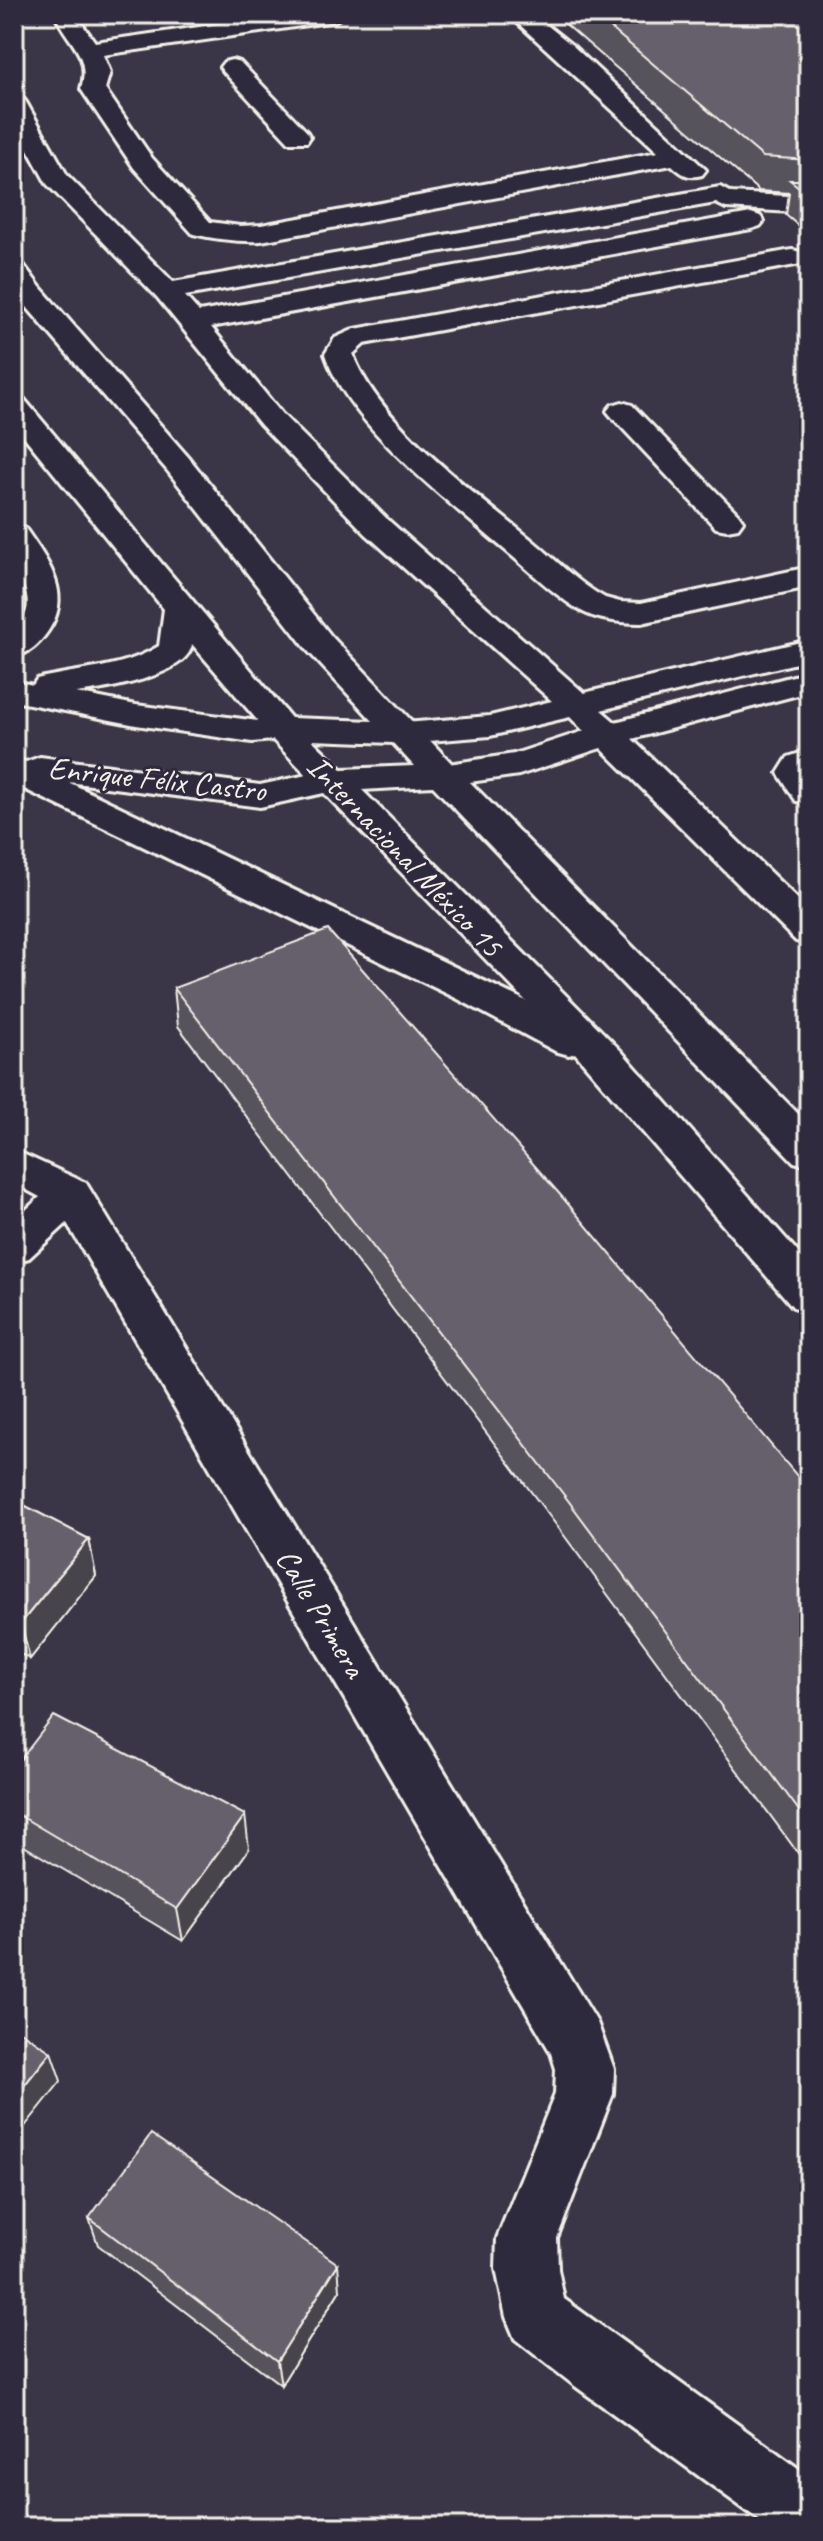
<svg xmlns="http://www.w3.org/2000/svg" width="823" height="2541" font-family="Caveat,sans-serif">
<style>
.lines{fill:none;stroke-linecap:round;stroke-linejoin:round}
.minor-casing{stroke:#f4f1e8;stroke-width:6}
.major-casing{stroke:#f4f1e8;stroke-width:6}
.minor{fill:#2f2a3d;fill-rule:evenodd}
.major{fill:#2f2a3d;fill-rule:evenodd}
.wall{fill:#57535d;stroke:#f4f1e8;stroke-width:2}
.shaded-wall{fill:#47444c;stroke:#f4f1e8;stroke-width:2}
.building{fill:#65616c;stroke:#f4f1e8;stroke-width:2}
.labels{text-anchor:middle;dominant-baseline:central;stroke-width:6;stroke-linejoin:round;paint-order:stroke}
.street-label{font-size:32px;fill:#f4f1e8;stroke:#2f2a3d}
</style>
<rect width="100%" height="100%" fill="#3b3647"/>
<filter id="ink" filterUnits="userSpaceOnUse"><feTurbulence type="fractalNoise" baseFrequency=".0125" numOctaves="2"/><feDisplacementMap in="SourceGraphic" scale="16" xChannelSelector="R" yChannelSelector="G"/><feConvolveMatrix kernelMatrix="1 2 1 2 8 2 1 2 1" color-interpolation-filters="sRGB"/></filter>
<g filter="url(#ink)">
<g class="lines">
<defs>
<g id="minor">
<path d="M55,14h20l20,28 194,-28h57l-11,7 -232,34 7,17 -5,17 47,69 58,64 30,4 21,-1 397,-73 -150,-138h25l40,32 133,124 -4,5c-14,4 -20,-1 -30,-10l-411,76c-23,1 -46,-2 -68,-7l-59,-66 -53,-79c11,-35 -15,-47 -26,-75z"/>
<path d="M232,60l8,2 67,70 3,5 -3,5h-18l-65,-70 -4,-5 4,-5z"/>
<path d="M14,95l8,2 4,5 41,73 106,107 547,-95 11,6 78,4v16l-83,-5 -10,-5 -531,93 14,16 552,-99 9,3 4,5 -4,5 -9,3 -540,98 70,86 107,107 196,173 225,-53v20l-208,50 14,12 194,-50v20l-177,47 177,171v34l-13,-3 -195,-193 -82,27 -77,11 -13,-3 -5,-8 5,-8 85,-13 70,-23 -14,-14 -80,19 -85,7 -12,-3 -5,-7 5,-7 12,-3 85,-7 62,-15 -186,-167 -105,-109 -104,-128 -110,-113 -33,-60z"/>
<path d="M792,250l9,2 4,6 -4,6 -437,80 -11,10c23,67 125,142 180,187 23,19 46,43 72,57l15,4 21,1 168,-36v20l-168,36c-21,0 -47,-3 -65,-15 -25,-16 -48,-39 -71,-58 -57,-49 -156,-124 -180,-196l10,-16 20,-9z"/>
<path d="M622,402l10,3 106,109 5,7 -5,7 -11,2 -11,-2 -104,-111 -5,-6 5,-6z"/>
<path d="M14,526l11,2c22,32 49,66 23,103 -9,13 -18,22 -34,26v-27c28,-26 6,-45 0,-72 -2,-9 0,-22 0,-32z"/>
<path d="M809,750v54l-13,-3 -18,-28 10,-16z"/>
<path d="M14,1150l72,33 511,839 17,47 -1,25 -56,144 1,31 6,30 245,177v51h-40l-194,-141 -60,-47 -9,-22 -10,-48 1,-31 58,-144 1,-25 -5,-16 -484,-830 -38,35 -15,4v-41l26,-24 -26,-14z"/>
</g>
<path id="major" d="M14,262l9,2 17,23 149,171 143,179 123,130 354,358v41l-15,-4 -361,-376 -71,4 259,261 188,214v47l-16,-5 -218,-254 -6,2 -14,-4 -97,-52 -444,-215v-25l12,3 14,-5 220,28 47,-10 -34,-35 -21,2 -116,-17 -122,-24v-20l19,4 4,-6c43,-11 83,-9 122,-33l5,-37 -150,-185v-28l10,3 267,319 82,3 -65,-70 -141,-181 -147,-171 -6,-10zM192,644l66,77 -122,-16 -60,-12c27,-3 112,-17 116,-49zM312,740l81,3 21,23 -72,3zM68,782l192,25 64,-14 202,208z"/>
</defs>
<!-- minor casing -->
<use href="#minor" class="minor-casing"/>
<!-- major casing -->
<use href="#major" class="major-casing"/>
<!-- minor -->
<use href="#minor" class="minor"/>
<!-- major -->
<use href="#major" class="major"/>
</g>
<!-- wall -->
<g class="wall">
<path d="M554,14h255v221l-23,-20 3,-22 -30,-2z"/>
<path d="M174,988l635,502v378l-246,-334 -385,-508z"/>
<path d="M14,1500l75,39 7,37 -66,83 -16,-8z"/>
<path d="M14,1768l235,81 -66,92 -169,-101z"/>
<path d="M89,2218l251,72 -59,95 -183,-140z"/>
</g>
<!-- shaded-wall -->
<g class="shaded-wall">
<path d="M89,1539l7,37 -66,83 -9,-36z"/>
<path d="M245,1815l4,34 -66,92 -6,-32z"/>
<path d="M51,2052l10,29 -47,59v-42z"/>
<path d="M338,2264l2,26 -59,95 -4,-24z"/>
</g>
<!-- building -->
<g class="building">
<path d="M594,14h215v146l-46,-3z"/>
<path d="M790,180h19v15z"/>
<path d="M328,930l235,268 246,292v334l-242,-325 -393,-511z"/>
<path d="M14,1500l75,39 -68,84 -7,-3z"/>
<path d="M54,1716l191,99 -68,94 -163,-97v-44z"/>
<path d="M14,2027l37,25 -37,46z"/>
<path d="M151,2134l187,130 -61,97 -188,-143z"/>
</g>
</g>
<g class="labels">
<!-- street labels -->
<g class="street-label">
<text transform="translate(157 779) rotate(6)">Enrique Félix Castro</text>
<text transform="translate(405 856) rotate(46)">Internacional México 15</text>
<text transform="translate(321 1613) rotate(59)">Calle Primera</text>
</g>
</g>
<!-- margin -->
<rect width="823" height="2541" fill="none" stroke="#2f2a3d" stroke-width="48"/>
<rect x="24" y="24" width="775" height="2493" fill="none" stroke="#f4f1e8" stroke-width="3" filter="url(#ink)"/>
</svg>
